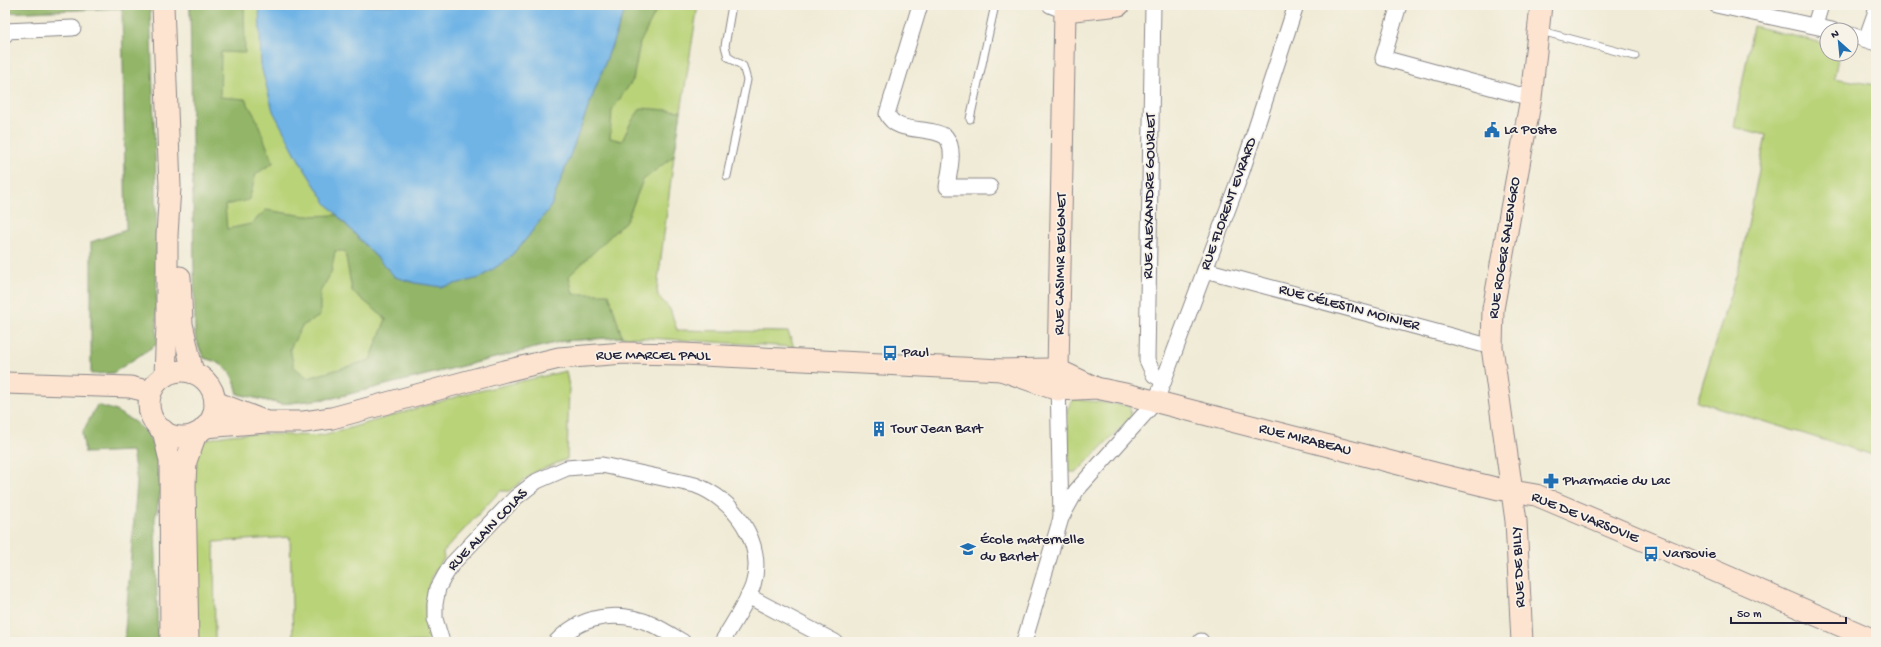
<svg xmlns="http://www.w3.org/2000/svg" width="1881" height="647" font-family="'Gochi Hand',sans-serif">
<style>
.green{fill:#b9d378;stroke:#6e7a5a}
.forest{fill:#92b568;stroke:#5a6c52;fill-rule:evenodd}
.water{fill:#70b4e6;stroke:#496b90}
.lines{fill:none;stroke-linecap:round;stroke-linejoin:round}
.lane-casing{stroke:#898688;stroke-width:9}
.street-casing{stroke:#898688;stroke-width:17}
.secondary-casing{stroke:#898688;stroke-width:23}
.lane{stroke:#fff;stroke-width:7}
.street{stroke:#fff;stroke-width:15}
.secondary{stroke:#fde4d1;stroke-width:21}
.labels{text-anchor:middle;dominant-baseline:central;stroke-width:3.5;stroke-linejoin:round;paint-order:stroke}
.poi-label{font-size:15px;fill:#22223b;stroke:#f7f3e8;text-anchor:start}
.street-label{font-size:15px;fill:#22223b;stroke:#f7f3e8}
</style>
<rect width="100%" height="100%" fill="#f7f3e8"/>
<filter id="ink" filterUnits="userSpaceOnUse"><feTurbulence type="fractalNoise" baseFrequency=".025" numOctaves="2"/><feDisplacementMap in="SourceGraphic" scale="8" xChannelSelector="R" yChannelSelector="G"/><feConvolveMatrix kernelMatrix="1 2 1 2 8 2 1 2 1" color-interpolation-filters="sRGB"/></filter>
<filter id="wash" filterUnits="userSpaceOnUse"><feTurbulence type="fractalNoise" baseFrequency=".012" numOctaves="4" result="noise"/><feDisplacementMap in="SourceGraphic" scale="16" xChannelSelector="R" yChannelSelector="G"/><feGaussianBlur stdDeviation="0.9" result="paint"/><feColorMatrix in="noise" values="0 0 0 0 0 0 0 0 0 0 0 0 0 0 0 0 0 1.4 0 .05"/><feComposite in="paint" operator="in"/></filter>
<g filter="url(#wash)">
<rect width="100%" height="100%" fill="#f0ebd6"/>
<!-- green -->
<g class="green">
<path d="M190,5h508l-24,151 -17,133 1,7 12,13 7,21 111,2 6,15 -144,-9 -28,-1 -59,4 -230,57 -52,6 -43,-10c-5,-22 -11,-30 -34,-36l-6,-12z"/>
<path d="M1753,26l74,18v10h12l-5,24 42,7v371l-179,-55 44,-141 25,-125 -32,-8z"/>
<path d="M566,371l3,16 -2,72 -32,13 -26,19h-9l-57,61 1,7c-21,24 -21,50 -14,79l-6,4h-131l-3,-105 -76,5 1,100h-20l-2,-180 11,-21c39,-14 82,-3 122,-6l140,-41z"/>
<path d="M1074,399l56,7 1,11 -54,55h-8l-2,-63z"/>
</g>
<!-- forest -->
<g class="forest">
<path d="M5,5h145l6,178 1,161 -44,29 -22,1v-132l35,-12 -4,-222 -117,5z"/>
<path d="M190,5h54l1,48 -24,-1 -1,45 25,2 11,19 17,45 -17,11 -7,26 -24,5 2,24 24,-5 15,-14 40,6 31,-1 58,62 113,-18 19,-21 24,-33 76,-200h32l-19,38 -7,37 -21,30 -2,28 12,3 9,-19 10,-14 40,3 -7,45 -31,24 -16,40 -58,56 4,18h36l13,43 -59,4 -230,57 -52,6 -43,-10c-5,-22 -11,-30 -34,-36l-9,-22zM335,251h10l7,40 34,28 -16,41 -62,18 -14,-11 -4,-18 12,-23 18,-10v-24l11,-19z"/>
<path d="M97,405l17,5 19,11 14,11 9,21 5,37 -6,29 3,123h-34l13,-160 -5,-31 -47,2 -3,-20z"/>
</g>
<!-- water -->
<path class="water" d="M259,5h368l-76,201 -24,32 -19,21 -28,19 -38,9 -27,-4 -20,-6 -69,-74 -26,-41 -27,-51 -12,-45z"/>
</g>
<g filter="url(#ink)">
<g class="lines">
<defs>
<g id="lane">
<path d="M1541,31l94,25"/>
<path d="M970,119l25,-114"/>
<path d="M727,176l20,-96 -4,-14 -15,-9 -3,-11 7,-41"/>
</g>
<g id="street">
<path d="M920,5l-33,109c10,21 41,11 59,23 10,13 3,34 1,50h43"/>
<path d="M1050,5l15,6"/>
<path d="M1153,5l-6,355 7,15 10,6"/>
<path d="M1399,5l-16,53 148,40"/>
<path d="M1716,5l116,25"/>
<path d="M1815,25l6,-20"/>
<path d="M5,35v-4l68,-3"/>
<path d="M1851,35l25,8"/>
<path d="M1866,39l10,-28"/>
<path d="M1205,270l287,77"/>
<path d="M1058,381l3,136"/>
<path d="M748,596l87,46"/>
<path d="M442,642l-7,-23v-15l3,-16 6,-11 8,-13 63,-66 22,-17 30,-13 35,-3 93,20c39,14 71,58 58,100 -7,20 -21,39 -31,57"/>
<path d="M556,642c24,-26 62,-33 95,-18 11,5 22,12 32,18"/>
<path d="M1024,642l37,-124 15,-27 80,-90 86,-230 54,-166"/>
<path d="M1201,642v-1"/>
</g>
<g id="secondary">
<path d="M163,5l7,182 -3,48v89l-2,52"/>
<path d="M180,277l2,47 11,49"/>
<path d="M1001,370l57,20 38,-2 34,7 308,79 61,15 37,6 149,63 191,83"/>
<path d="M1058,370l7,-359 54,-6"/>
<circle cx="182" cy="404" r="33"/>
<path d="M5,383l125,4 21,5"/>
<path d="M215,402l49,19"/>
<path d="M205,427l61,-5h38l28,-4 173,-47 54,-13 65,-5 59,1 318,16 49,-1 8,1 36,17"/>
<path d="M163,430l7,31 1,181"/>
<path d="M188,642l-3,-157 1,-24 10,-27"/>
<path d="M1522,642l-6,-121 -24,-174 1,-38 38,-211 10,-93"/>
</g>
</defs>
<!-- lane casing -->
<use href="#lane" class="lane-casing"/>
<!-- street casing -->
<use href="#street" class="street-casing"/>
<!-- secondary casing -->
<use href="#secondary" class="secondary-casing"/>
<!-- lane -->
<use href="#lane" class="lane"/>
<!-- street -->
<use href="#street" class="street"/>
<!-- secondary -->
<use href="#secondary" class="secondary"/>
</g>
</g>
<!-- icons -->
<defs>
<symbol id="civic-bare" viewBox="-9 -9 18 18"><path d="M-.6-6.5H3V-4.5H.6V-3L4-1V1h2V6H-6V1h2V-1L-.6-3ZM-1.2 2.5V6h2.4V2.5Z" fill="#1f6fb2" stroke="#f7f3e8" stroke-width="2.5" paint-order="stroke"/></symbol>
<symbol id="bus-bare" viewBox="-9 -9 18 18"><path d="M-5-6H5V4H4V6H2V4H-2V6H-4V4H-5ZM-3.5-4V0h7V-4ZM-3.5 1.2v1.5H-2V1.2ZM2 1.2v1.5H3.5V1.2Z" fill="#1f6fb2" stroke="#f7f3e8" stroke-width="2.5" paint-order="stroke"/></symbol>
<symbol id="building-bare" viewBox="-9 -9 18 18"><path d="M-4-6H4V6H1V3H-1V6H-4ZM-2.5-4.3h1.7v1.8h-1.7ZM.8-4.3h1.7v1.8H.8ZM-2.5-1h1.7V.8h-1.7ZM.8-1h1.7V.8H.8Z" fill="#1f6fb2" stroke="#f7f3e8" stroke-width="2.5" paint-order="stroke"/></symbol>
<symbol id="pharmacy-bare" viewBox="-9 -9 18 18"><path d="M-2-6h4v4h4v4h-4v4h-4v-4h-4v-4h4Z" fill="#1f6fb2" stroke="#f7f3e8" stroke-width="2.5" paint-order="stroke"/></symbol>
<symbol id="school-bare" viewBox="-9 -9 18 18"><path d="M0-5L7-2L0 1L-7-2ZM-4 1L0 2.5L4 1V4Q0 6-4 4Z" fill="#1f6fb2" stroke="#f7f3e8" stroke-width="2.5" paint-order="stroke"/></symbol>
</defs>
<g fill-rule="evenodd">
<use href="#civic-bare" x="1481" y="119" width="22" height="22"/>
<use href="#bus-bare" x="879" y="342" width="22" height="22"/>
<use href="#building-bare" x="868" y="418" width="22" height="22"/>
<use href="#pharmacy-bare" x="1540" y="470" width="22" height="22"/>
<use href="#school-bare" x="957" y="538" width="22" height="22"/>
<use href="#bus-bare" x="1640" y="543" width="22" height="22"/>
</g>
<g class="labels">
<!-- poi labels -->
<g class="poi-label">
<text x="1504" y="130">La Poste</text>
<text x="902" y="353">Paul</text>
<text x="891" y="429">Tour Jean Bart</text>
<text x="1563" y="481">Pharmacie du Lac</text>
<text x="980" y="540">École maternelle<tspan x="980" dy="17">du Barlet</tspan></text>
<text x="1663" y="554">Varsovie</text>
</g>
<!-- street labels -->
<g class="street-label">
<text transform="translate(1150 196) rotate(-89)">RUE ALEXANDRE GOURLET</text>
<text transform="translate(1229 204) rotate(-70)">RUE FLORENT EVRARD</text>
<text transform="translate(1505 248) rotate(-81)">RUE ROGER SALENGRO</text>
<text transform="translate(1061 264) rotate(-89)">RUE CASIMIR BEUGNET</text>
<text transform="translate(1349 308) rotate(15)">RUE CÉLESTIN MOINIER</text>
<text x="653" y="356">RUE MARCEL PAUL</text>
<text transform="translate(1305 440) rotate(14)">RUE MIRABEAU</text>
<text transform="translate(1585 518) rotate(22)">RUE DE VARSOVIE</text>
<text transform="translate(488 530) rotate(-46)">RUE ALAIN COLAS</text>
<text transform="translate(1519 567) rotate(-93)">RUE DE BILLY</text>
</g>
</g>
<!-- margin -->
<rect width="1881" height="647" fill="none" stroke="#f7f3e8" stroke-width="20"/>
<!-- north arrow -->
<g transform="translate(1839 42) rotate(333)"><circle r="19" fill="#f7f3e8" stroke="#a29fa3"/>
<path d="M0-3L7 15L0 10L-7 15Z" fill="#1f6fb2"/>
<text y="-6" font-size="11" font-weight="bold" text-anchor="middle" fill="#22223b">N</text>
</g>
<!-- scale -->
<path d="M1731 617v6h115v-6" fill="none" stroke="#22223b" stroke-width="2"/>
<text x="1737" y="617" font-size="12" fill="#22223b" stroke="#f7f3e8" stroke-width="3" paint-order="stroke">50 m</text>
</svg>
